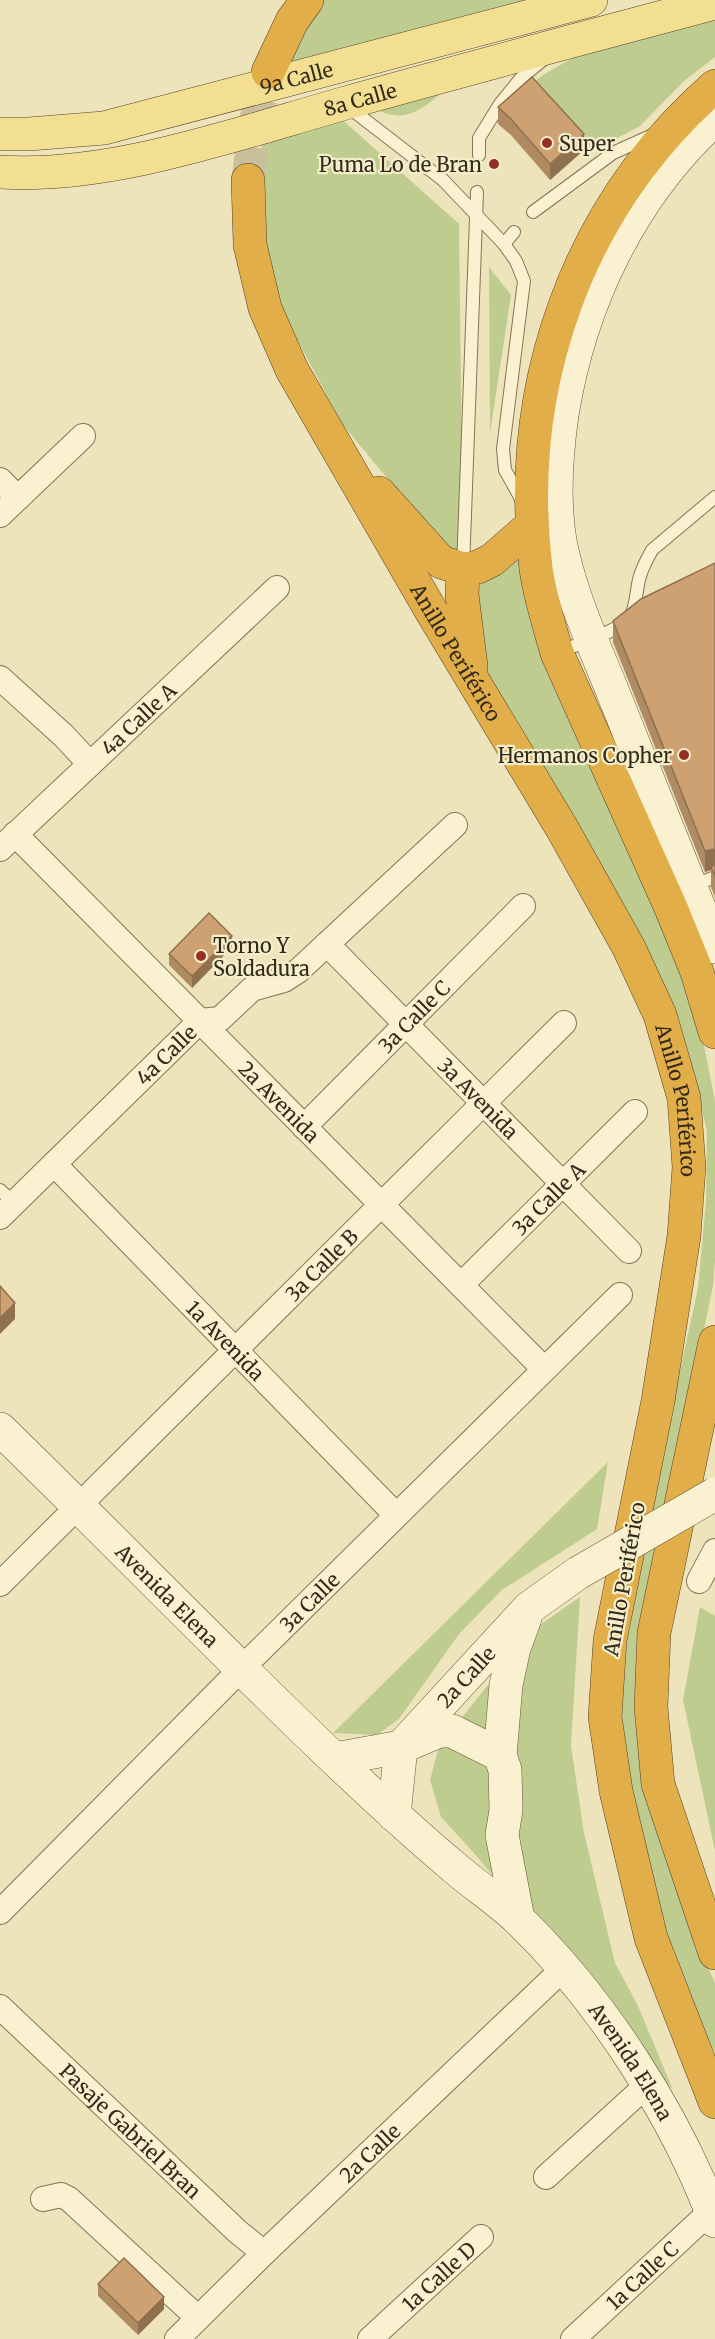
<svg xmlns="http://www.w3.org/2000/svg" width="715" height="2339" font-family="Merriweather,serif">
<style>
.green{fill:#bfcc90}
.lines{fill:none;stroke-linecap:round;stroke-linejoin:round}
.highway-tunnel{stroke:#c9bf9c;stroke-width:33;stroke-dasharray:33 16;stroke-linecap:butt}
.lane-casing{stroke:#857455;stroke-width:14}
.street-casing{stroke:#857455;stroke-width:26}
.secondary-casing{stroke:#675539;stroke-width:34}
.primary-casing{stroke:#53412a;stroke-width:34}
.highway-casing{stroke:#53412a;stroke-width:34}
.lane{stroke:#f9f1cf;stroke-width:12}
.street{stroke:#f9f1cf;stroke-width:24}
.secondary{stroke:#f9f1cf;stroke-width:33}
.primary{stroke:#f3df91;stroke-width:33}
.highway{stroke:#e1ae49;stroke-width:33}
.secondary-bridge-casing{stroke:#675539;stroke-width:34;stroke-linecap:butt}
.secondary-bridge{stroke:#f9f1cf;stroke-width:33}
.wall{fill:#b08a61}
.shaded-wall{fill:#90714f}
.building{fill:#cda171;stroke:#90714f;stroke-width:1.5}
.poi-dot{fill:#952f25;stroke:#f5eecb;stroke-width:2}
.labels{text-anchor:middle;dominant-baseline:central;stroke-width:4.5;stroke-linejoin:round;paint-order:stroke}
.street-label{font-size:20px;fill:#342a1b;stroke:#f5eecb}
.poi-label{font-size:20px;fill:#342a1b;stroke:#f5eecb;text-anchor:start}
</style>
<rect width="100%" height="100%" fill="#eee4bc"/>
<!-- green -->
<g class="green">
<path d="M322,0h208l-240,66 6,-27z"/>
<path d="M715,11v46l-31,24 -44,45 -47,25 -61,-68c55,-40 118,-54 183,-72z"/>
<path d="M450,86c-28,23 -45,42 -81,19z"/>
<path d="M337,115l122,109 4,327 -12,4 -108,-130 -69,-128 -18,-103 7,-57z"/>
<path d="M489,267l22,28 -21,138z"/>
<path d="M522,558l22,108 126,275 30,84 15,76v159l-2,26 -71,344 52,304 21,49v70l-55,-117 -41,-220 4,-83 75,-345 8,-87 1,-70 -25,-101 -56,-120 -141,-234 -12,-86 36,-28z"/>
<path d="M608,1462l-11,67 -95,61 -43,44 -60,85 -22,16 -44,-2z"/>
<path d="M580,1597l-9,149 13,87 31,130 23,43 35,84 -200,-238 -32,-35 -11,-37 9,-34 92,-115z"/>
<path d="M700,1607l15,9v235l-32,-151z"/>
</g>
<g class="lines">
<!-- highway-tunnel -->
<path class="highway-tunnel" d="M248,180l7,-57 13,-51"/>
<defs>
<g id="lane">
<path d="M347,106l96,74 61,64 12,17 8,20 -21,168 2,21 19,34"/>
<path d="M479,155v-17l21,-34 21,-26 24,-20"/>
<path d="M533,212l80,-59 42,-19"/>
<path d="M504,244l10,-12"/>
<path d="M463,568l14,-376"/>
<path d="M558,652c16,-6 64,-22 72,-35 7,-11 6,-29 10,-41 3,-10 7,-17 12,-26l63,-53"/>
<path d="M691,886l24,-9"/>
<path d="M0,1190l14,13"/>
</g>
<g id="street">
<path d="M0,480l18,18"/>
<path d="M0,515l83,-79"/>
<path d="M0,678l64,58 26,28"/>
<path id="s1" d="M15,834l529,535"/>
<path id="s2" d="M0,849l277,-261"/>
<path id="s3" d="M327,944l302,307"/>
<path id="s4" d="M304,1127l219,-221"/>
<path id="s5" d="M54,1164l342,351"/>
<path id="s6" d="M0,1217l200,-196 20,-2 32,-30 32,-9 14,-9 157,-146"/>
<path id="s7" d="M461,1285l174,-173"/>
<path d="M699,1581l16,-30"/>
<path id="s8" d="M0,1584l564,-561"/>
<path id="s9" d="M0,1912l241,-243 379,-374"/>
<path id="s10" d="M0,2007l238,225 26,21"/>
<path d="M546,2177l101,-92"/>
<path d="M43,2199l18,-4 8,4 129,119"/>
<path id="s11" d="M177,2339l87,-86 300,-285"/>
<path id="s12" d="M370,2339l111,-102"/>
<path id="s13" d="M573,2339l138,-128"/>
</g>
<g id="secondary">
<path d="M715,119c-84,77 -135,184 -153,296 -6,42 -9,84 -2,126 10,53 34,104 54,154 33,84 67,168 101,252"/>
<path id="s14" d="M0,1429c110,107 216,217 327,323 42,40 84,79 128,116 21,18 44,33 63,51 83,80 157,195 197,302"/>
<path d="M500,1755l6,-70 8,-37 11,-30"/>
<path d="M335,1759l66,-12 38,-16h13l48,24 5,15 1,40 -4,25 16,84"/>
<path id="s15" d="M394,1815l7,-68 128,-139 49,-35"/>
</g>
<g id="primary">
<path id="s16" d="M0,134h29l75,-6 487,-128"/>
<path id="s17" d="M0,172c110,7 236,-38 342,-68 124,-35 249,-68 373,-101"/>
</g>
<g id="highway">
<path d="M268,72l24,-51 15,-21"/>
<path d="M715,86c-139,122 -201,301 -179,483 4,28 13,56 21,84l114,255 26,64 18,60"/>
<path id="s18" d="M248,180l2,65 15,63 27,62 141,244 130,216 66,118 31,67 24,83 5,69 -5,69 -26,165 -48,239 -5,77 11,74 35,147 64,164"/>
<path d="M379,493l62,69 22,7 15,-2 14,-7 40,-35"/>
<path d="M463,569l-1,26 9,71"/>
<path d="M715,1342l-61,291 -3,74 7,77 57,169"/>
</g>
</defs>
<!-- lane casing -->
<use href="#lane" class="lane-casing"/>
<!-- street casing -->
<use href="#street" class="street-casing"/>
<!-- secondary casing -->
<use href="#secondary" class="secondary-casing"/>
<!-- primary casing -->
<use href="#primary" class="primary-casing"/>
<!-- highway casing -->
<use href="#highway" class="highway-casing"/>
<!-- lane -->
<use href="#lane" class="lane"/>
<!-- street -->
<use href="#street" class="street"/>
<!-- secondary -->
<use href="#secondary" class="secondary"/>
<!-- primary -->
<use href="#primary" class="primary"/>
<!-- highway -->
<use href="#highway" class="highway"/>
<defs>
<path id="secondary-bridge" d="M578,1573l137,-79"/>
</defs>
<!-- secondary-bridge casing -->
<use href="#secondary-bridge" class="secondary-bridge-casing"/>
<!-- secondary-bridge -->
<use href="#secondary-bridge" class="secondary-bridge"/>
</g>
<!-- wall -->
<g class="wall">
<path d="M498,107l86,43 -34,30 -39,-45 -13,-11z"/>
<path d="M715,563v334l-4,-10v-17l-6,2 -92,-230v-21z"/>
<path d="M232,947l-40,41 -23,-23v-11z"/>
<path d="M98,2284l66,25 -26,26 -40,-39z"/>
</g>
<!-- shaded-wall -->
<g class="shaded-wall">
<path d="M584,134v16l-34,30v-16z"/>
<path d="M715,849v20l-4,-2v3l-6,2v-21z"/>
<path d="M232,936v11l-40,41v-12z"/>
<path d="M15,1303v16l-15,15v-16z"/>
<path d="M164,2297v12l-26,26v-12z"/>
</g>
<!-- building -->
<g class="building">
<path d="M532,77l52,57 -34,30 -39,-45 -13,-12z"/>
<path d="M715,563v286l-10,2 -92,-230 28,-22z"/>
<path d="M715,865v11l-4,-9z"/>
<path d="M209,913l23,23 -40,40 -23,-22z"/>
<path d="M0,1286l15,17 -15,15z"/>
<path d="M124,2258l40,39 -26,26 -40,-39z"/>
</g>
<!-- markers -->
<g class="poi-dot">
<circle cx="547" cy="143" r="6"/>
<circle cx="494" cy="164" r="6"/>
<circle cx="684" cy="755" r="6"/>
<circle cx="201" cy="956" r="6"/>
</g>
<g class="labels">
<!-- street labels -->
<g class="street-label">
<text stroke="none"><textPath href="#s16" startOffset="303">9a Calle</textPath></text>
<text stroke="none"><textPath href="#s17" startOffset="369">8a Calle</textPath></text>
<text stroke="none"><textPath href="#s18" startOffset="524">Anillo Periférico</textPath></text>
<text stroke="none"><textPath href="#s2" startOffset="190">4a Calle A</textPath></text>
<text stroke="none"><textPath href="#s4" startOffset="156">3a Calle C</textPath></text>
<text stroke="none"><textPath href="#s6" startOffset="232">4a Calle</textPath></text>
<text stroke="none"><textPath href="#s3" startOffset="216">3a Avenida</textPath></text>
<text stroke="none"><textPath href="#s18" startOffset="1028">Anillo Periférico</textPath></text>
<text stroke="none"><textPath href="#s1" startOffset="376">2a Avenida</textPath></text>
<text stroke="none"><textPath href="#s7" startOffset="123">3a Calle A</textPath></text>
<text stroke="none"><textPath href="#s8" startOffset="453">3a Calle B</textPath></text>
<text stroke="none"><textPath href="#s5" startOffset="246">1a Avenida</textPath></text>
<text transform="translate(624 1579) rotate(-80)">Anillo Periférico</text>
<text stroke="none"><textPath href="#s14" startOffset="236">Avenida Elena</textPath></text>
<text stroke="none"><textPath href="#s9" startOffset="438">3a Calle</textPath></text>
<text stroke="none"><textPath href="#s15" startOffset="164">2a Calle</textPath></text>
<text stroke="none"><textPath href="#s14" startOffset="896">Avenida Elena</textPath></text>
<text stroke="none"><textPath href="#s10" startOffset="180">Pasaje Gabriel Bran</textPath></text>
<text stroke="none"><textPath href="#s11" startOffset="268">2a Calle</textPath></text>
<text stroke="none"><textPath href="#s13" startOffset="94">1a Calle C</textPath></text>
<text stroke="none"><textPath href="#s12" startOffset="93">1a Calle D</textPath></text>
</g>
<!-- poi labels -->
<g class="poi-label">
<text x="559" y="143">Super</text>
<text x="482" y="164" text-anchor="end">Puma Lo de Bran</text>
<text x="672" y="755" text-anchor="end">Hermanos Copher</text>
<text x="213" y="945">Torno Y<tspan x="213" dy="23">Soldadura</tspan></text>
</g>
</g>
</svg>
